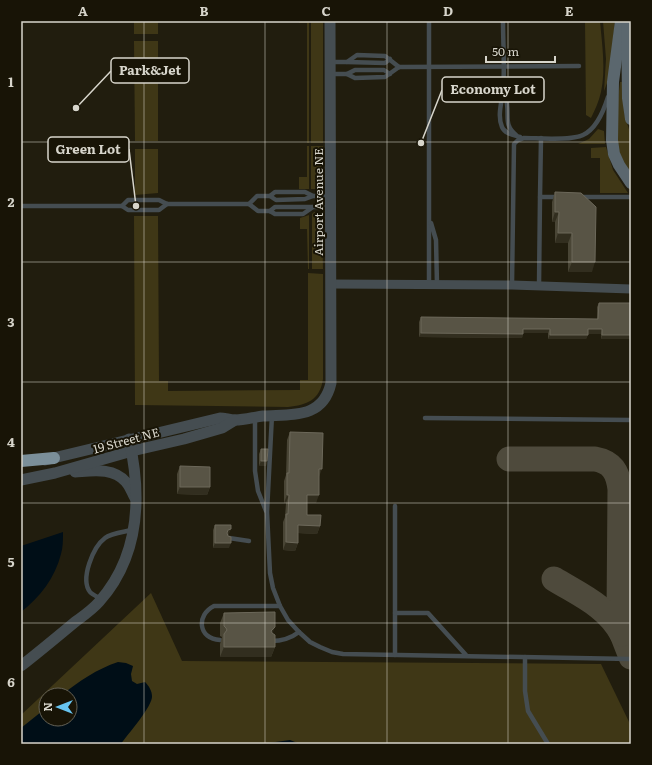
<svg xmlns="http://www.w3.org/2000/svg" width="652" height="765" font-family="Literata,serif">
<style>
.green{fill:#3f3716;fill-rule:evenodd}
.water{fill:#000e17}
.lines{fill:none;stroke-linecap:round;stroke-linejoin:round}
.taxiway{stroke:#4e4a3c;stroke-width:25}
.service{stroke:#454d51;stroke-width:4.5}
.minor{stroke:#454d51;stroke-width:9}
.tertiary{stroke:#454d51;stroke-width:11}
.secondary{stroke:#5b676e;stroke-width:12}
.motorway{stroke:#7b8f99;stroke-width:12}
.wall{fill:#494535}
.shaded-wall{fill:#322e1f}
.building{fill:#585445;stroke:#6c685a}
.grid{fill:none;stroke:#d7d5cb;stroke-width:1;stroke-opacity:0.55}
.labels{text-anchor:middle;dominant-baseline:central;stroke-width:4;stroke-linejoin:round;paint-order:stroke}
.street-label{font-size:12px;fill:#d7d5cb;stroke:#181406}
.leader{fill:none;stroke:#d7d5cb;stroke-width:1.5}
.callout-dot{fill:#d7d5cb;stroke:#181406;stroke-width:1.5}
.callout{fill:#181406;stroke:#d7d5cb;stroke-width:1.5}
.callout-label{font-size:13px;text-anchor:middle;font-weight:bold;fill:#d7d5cb}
.neatline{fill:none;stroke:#d7d5cb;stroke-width:1.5}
.grid-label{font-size:13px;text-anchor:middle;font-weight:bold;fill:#d7d5cb}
</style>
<rect width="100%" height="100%" fill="#211d0e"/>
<!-- green -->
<g class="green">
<rect x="134" y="21" width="24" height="13"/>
<path d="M299,21h10v122h-2v-120h-8z"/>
<rect x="311" y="21" width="12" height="122"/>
<path d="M585,21h15c2,23 6,49 1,71 -2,9 -6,18 -10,26l-5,-3v-4z"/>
<path d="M603,21h12l-6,57 -5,13 2,-32z"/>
<path d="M134,41h24v100h-23z"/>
<path d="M620,82h3l1,31 7,23v39c-3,-7 -8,-13 -11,-20 -7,-17 -2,-54 0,-73z"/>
<path d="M598,129l6,2 1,13h-27l11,-5z"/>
<path d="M307,146h2v43h-10v-12h8z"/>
<path d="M311,146h12l-1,39 -5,4h-6z"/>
<path d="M606,147l7,23 15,23h-28v-35h-9v-10z"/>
<path d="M135,149h23v44l-23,2z"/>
<path d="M314,212l5,1 3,5 1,51h-11v-55z"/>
<path d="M309,215v54h-1l-1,-40h-7v-11z"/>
<path d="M134,216h24l1,165h9v10l132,-1v-10h8v-107l15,1v105c-3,21 -16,26 -35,28l-153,-2z"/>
<path d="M151,593l31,68 419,3 30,62v18h-610v-29zM46,695h24v24h-24z"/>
</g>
<!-- water -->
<g class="water">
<path d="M63,532c0,8 0,15 -2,22 -6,24 -21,43 -40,58v-66z"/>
<path d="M118,662l8,1 7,3 -2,8 1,7 5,3 8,-2c4,4 7,9 7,14 1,10 -25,39 -31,48h-100v-16l25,-20v11h24v-24h-8c17,-14 35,-26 56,-33z"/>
<path d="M290,740l10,4h-39z"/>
</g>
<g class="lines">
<!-- taxiway -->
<g class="taxiway">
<path d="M509,459h86c17,3 23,13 25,30l-1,126 3,19 9,23"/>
<path d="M554,579c26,16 53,27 68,55"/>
</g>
<!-- service -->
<g class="service">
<path d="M429,21v264"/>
<path d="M503,21c0,23 2,46 0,69 -1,11 -6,26 -1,37 3,7 12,8 18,10"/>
<path d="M331,62h16l10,-7 28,1 14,11"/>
<path d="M347,62l38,1 5,-4"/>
<path d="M331,74h16l8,4 30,-1 14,-10 180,-1"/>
<path d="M347,74l8,-4h29l6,4"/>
<path d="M504,92c1,4 3,8 3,12 2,14 -3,21 9,31"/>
<path d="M541,138l-1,59h19"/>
<path d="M270,196l6,4 29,-1 8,-3"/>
<path d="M581,197h50"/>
<path d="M249,204l8,-8h13l5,-4h30l8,4h17"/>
<path d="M21,206h101l6,4h31l8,-6"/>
<path d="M122,206l6,-6h31l8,4h82l9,7h12l5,3h28l10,-7h17"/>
<path d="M270,211l5,-4h38"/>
<path d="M431,223l5,17 1,45"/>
<path d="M512,285l2,-141 4,-4 6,-2c14,0 47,3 59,-3 13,-6 21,-25 25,-38"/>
<path d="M539,286l1,-89"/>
<path d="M272,415l-5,97 3,61 3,15 7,18 8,14 11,12 11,10 10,5 12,5 11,2 288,5"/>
<path d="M255,418v53l3,20 8,20"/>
<path d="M425,418l206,2"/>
<path d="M395,506v149"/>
<path d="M229,538l20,3"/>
<path d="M101,599c-3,-2 -8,-4 -11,-7 -10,-13 3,-45 15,-54 6,-5 19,-6 27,-8"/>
<path d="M395,613h33l38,42"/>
<path d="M220,640c-22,-1 -24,-25 -6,-34h66"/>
<path d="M271,641c11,0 19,-2 28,-9"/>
<path d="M525,657v34l3,20 20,33"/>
</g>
<!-- minor -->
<path class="minor" d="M331,284l181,1 119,4"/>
<!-- tertiary -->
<g class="tertiary">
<path d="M45,460l175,-42c5,0 10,2 15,2 10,0 19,-3 28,-4 29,-2 60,3 68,-33l-1,-362"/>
<path d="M75,472c17,-1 38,-5 51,10 4,4 6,11 9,16"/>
<path d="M21,480l34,-7 77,-22 52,-12 38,-11 13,-8"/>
<path d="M21,666c18,-14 36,-29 54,-44 8,-6 17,-12 24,-20 41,-46 43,-105 30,-163"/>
</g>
<!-- secondary -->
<g class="secondary">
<path d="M621,21l-8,61 -1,58 2,14 5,11 12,18"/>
<path d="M627,21l1,77 3,21"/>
</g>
<!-- motorway -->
<path class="motorway" d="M21,461l33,-3"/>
</g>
<!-- wall -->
<g class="wall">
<path d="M555,192l37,80h-24v-29h-13v-21h-3v-20z"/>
<path d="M599,303h32v36h-30v-5h-13l-2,5h-38v-6h-25l-1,5 -103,-1v-15l2,-5 176,2v-12z"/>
<path d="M290,432l29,45 -3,26h-9v12l13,11 -3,8 -19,-1v10l-3,8 -12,-1v-28l2,-5 1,-14h-2v-22l2,-6 1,-35z"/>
<path d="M261,449l6,12 -1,5h-7v-12z"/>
<path d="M180,466l30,21 -3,8 -30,-1v-20z"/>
<path d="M215,525l14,9 -1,1 1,13h-16v-18z"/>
<path d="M224,613l48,21 3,13 -4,10h-51v-13l2,-7 -2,-1v-13z"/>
</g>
<!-- shaded-wall -->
<g class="shaded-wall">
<path d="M555,212h4l-4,10h-3z"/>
<path d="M558,233h14l-4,10h-13z"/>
<path d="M572,262h23l-3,10h-24z"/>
<path d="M523,329h27l-2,4h-26z"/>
<path d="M588,329h14l-1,5h-15z"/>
<path d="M421,333l102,1 -1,4 -103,-1z"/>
<path d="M550,335h38l-2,4h-38z"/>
<path d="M602,335h29v4h-30z"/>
<path d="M261,461h6l-1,5h-7z"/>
<path d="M319,469h3l-3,8h-3z"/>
<path d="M180,487h30l-3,8 -30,-1z"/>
<path d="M287,495h2l-3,8h-2z"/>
<path d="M307,495h12l-3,8h-12z"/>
<path d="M298,525l22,1 -3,8 -21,-1z"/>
<path d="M231,529l-2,5 -3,1 2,-5z"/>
<path d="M286,542l12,1 -3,8 -12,-1z"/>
<path d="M215,543h16l-2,5h-16z"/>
<path d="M275,627l-4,10v-6z"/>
<path d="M224,647h51l-4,10h-51z"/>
</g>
<!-- building -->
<g class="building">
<path d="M555,192l26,1 15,14 -1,55h-23v-29h-14l1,-21h-4z"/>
<path d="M599,303h32v32h-29v-6h-14v6h-38v-6h-27v5l-102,-1v-16l177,2z"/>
<path d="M290,432l33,1 -1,36h-3v26h-12v20h14l-1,11 -22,-1v18l-12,-1v-28h2l1,-19h-2v-22h2z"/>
<path d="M261,449h7l-1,12h-6z"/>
<path d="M180,466l30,1v20h-30z"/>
<path d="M215,525h16v4l-3,1 -1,3 1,3 3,1v6h-16z"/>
<path d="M275,612v15l-4,4 1,2 3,2v12h-51v-13l3,-4 -1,-2 -2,-2v-13z"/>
</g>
<!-- grid -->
<path class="grid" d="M144,21v723M265,21v723M387,21v723M508,21v723M21,142h610M21,262h610M21,382h610M21,503h610M21,623h610"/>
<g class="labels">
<!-- street labels -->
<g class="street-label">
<text transform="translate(318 202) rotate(-90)">Airport Avenue NE</text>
<text transform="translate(126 440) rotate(-15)">19 Street NE</text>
</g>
</g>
<!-- callouts -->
<path class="leader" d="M76 108L111 71M421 143L442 90M136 206L129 149"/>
<g class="callout-dot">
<circle cx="76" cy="108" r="4"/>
<circle cx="421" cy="143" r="4"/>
<circle cx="136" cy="206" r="4"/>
</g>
<g class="callout">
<rect x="111" y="58" width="78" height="25" rx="4"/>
<rect x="442" y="77" width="102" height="25" rx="4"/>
<rect x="48" y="137" width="81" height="25" rx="4"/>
</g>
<g class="callout-label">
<text x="150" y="75">Park&amp;Jet</text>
<text x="493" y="94">Economy Lot</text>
<text x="88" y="154">Green Lot</text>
</g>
<!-- border -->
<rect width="652" height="765" fill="none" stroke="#181406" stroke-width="44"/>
<!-- north arrow -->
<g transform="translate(58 707) rotate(270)"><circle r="19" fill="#181406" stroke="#646155"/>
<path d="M0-3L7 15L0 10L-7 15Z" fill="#67c4f0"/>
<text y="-6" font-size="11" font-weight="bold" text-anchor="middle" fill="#d7d5cb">N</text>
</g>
<!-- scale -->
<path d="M486 56v6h69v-6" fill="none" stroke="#d7d5cb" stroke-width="2"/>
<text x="492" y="56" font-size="12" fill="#d7d5cb" stroke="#181406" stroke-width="3" paint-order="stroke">50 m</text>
<rect x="22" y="22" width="608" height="721" class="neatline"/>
<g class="grid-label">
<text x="83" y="16">A</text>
<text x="204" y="16">B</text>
<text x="326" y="16">C</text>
<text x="448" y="16">D</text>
<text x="569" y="16">E</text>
<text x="11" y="87">1</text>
<text x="11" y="207">2</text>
<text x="11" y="327">3</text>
<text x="11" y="447">4</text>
<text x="11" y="567">5</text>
<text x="11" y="687">6</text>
</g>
</svg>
